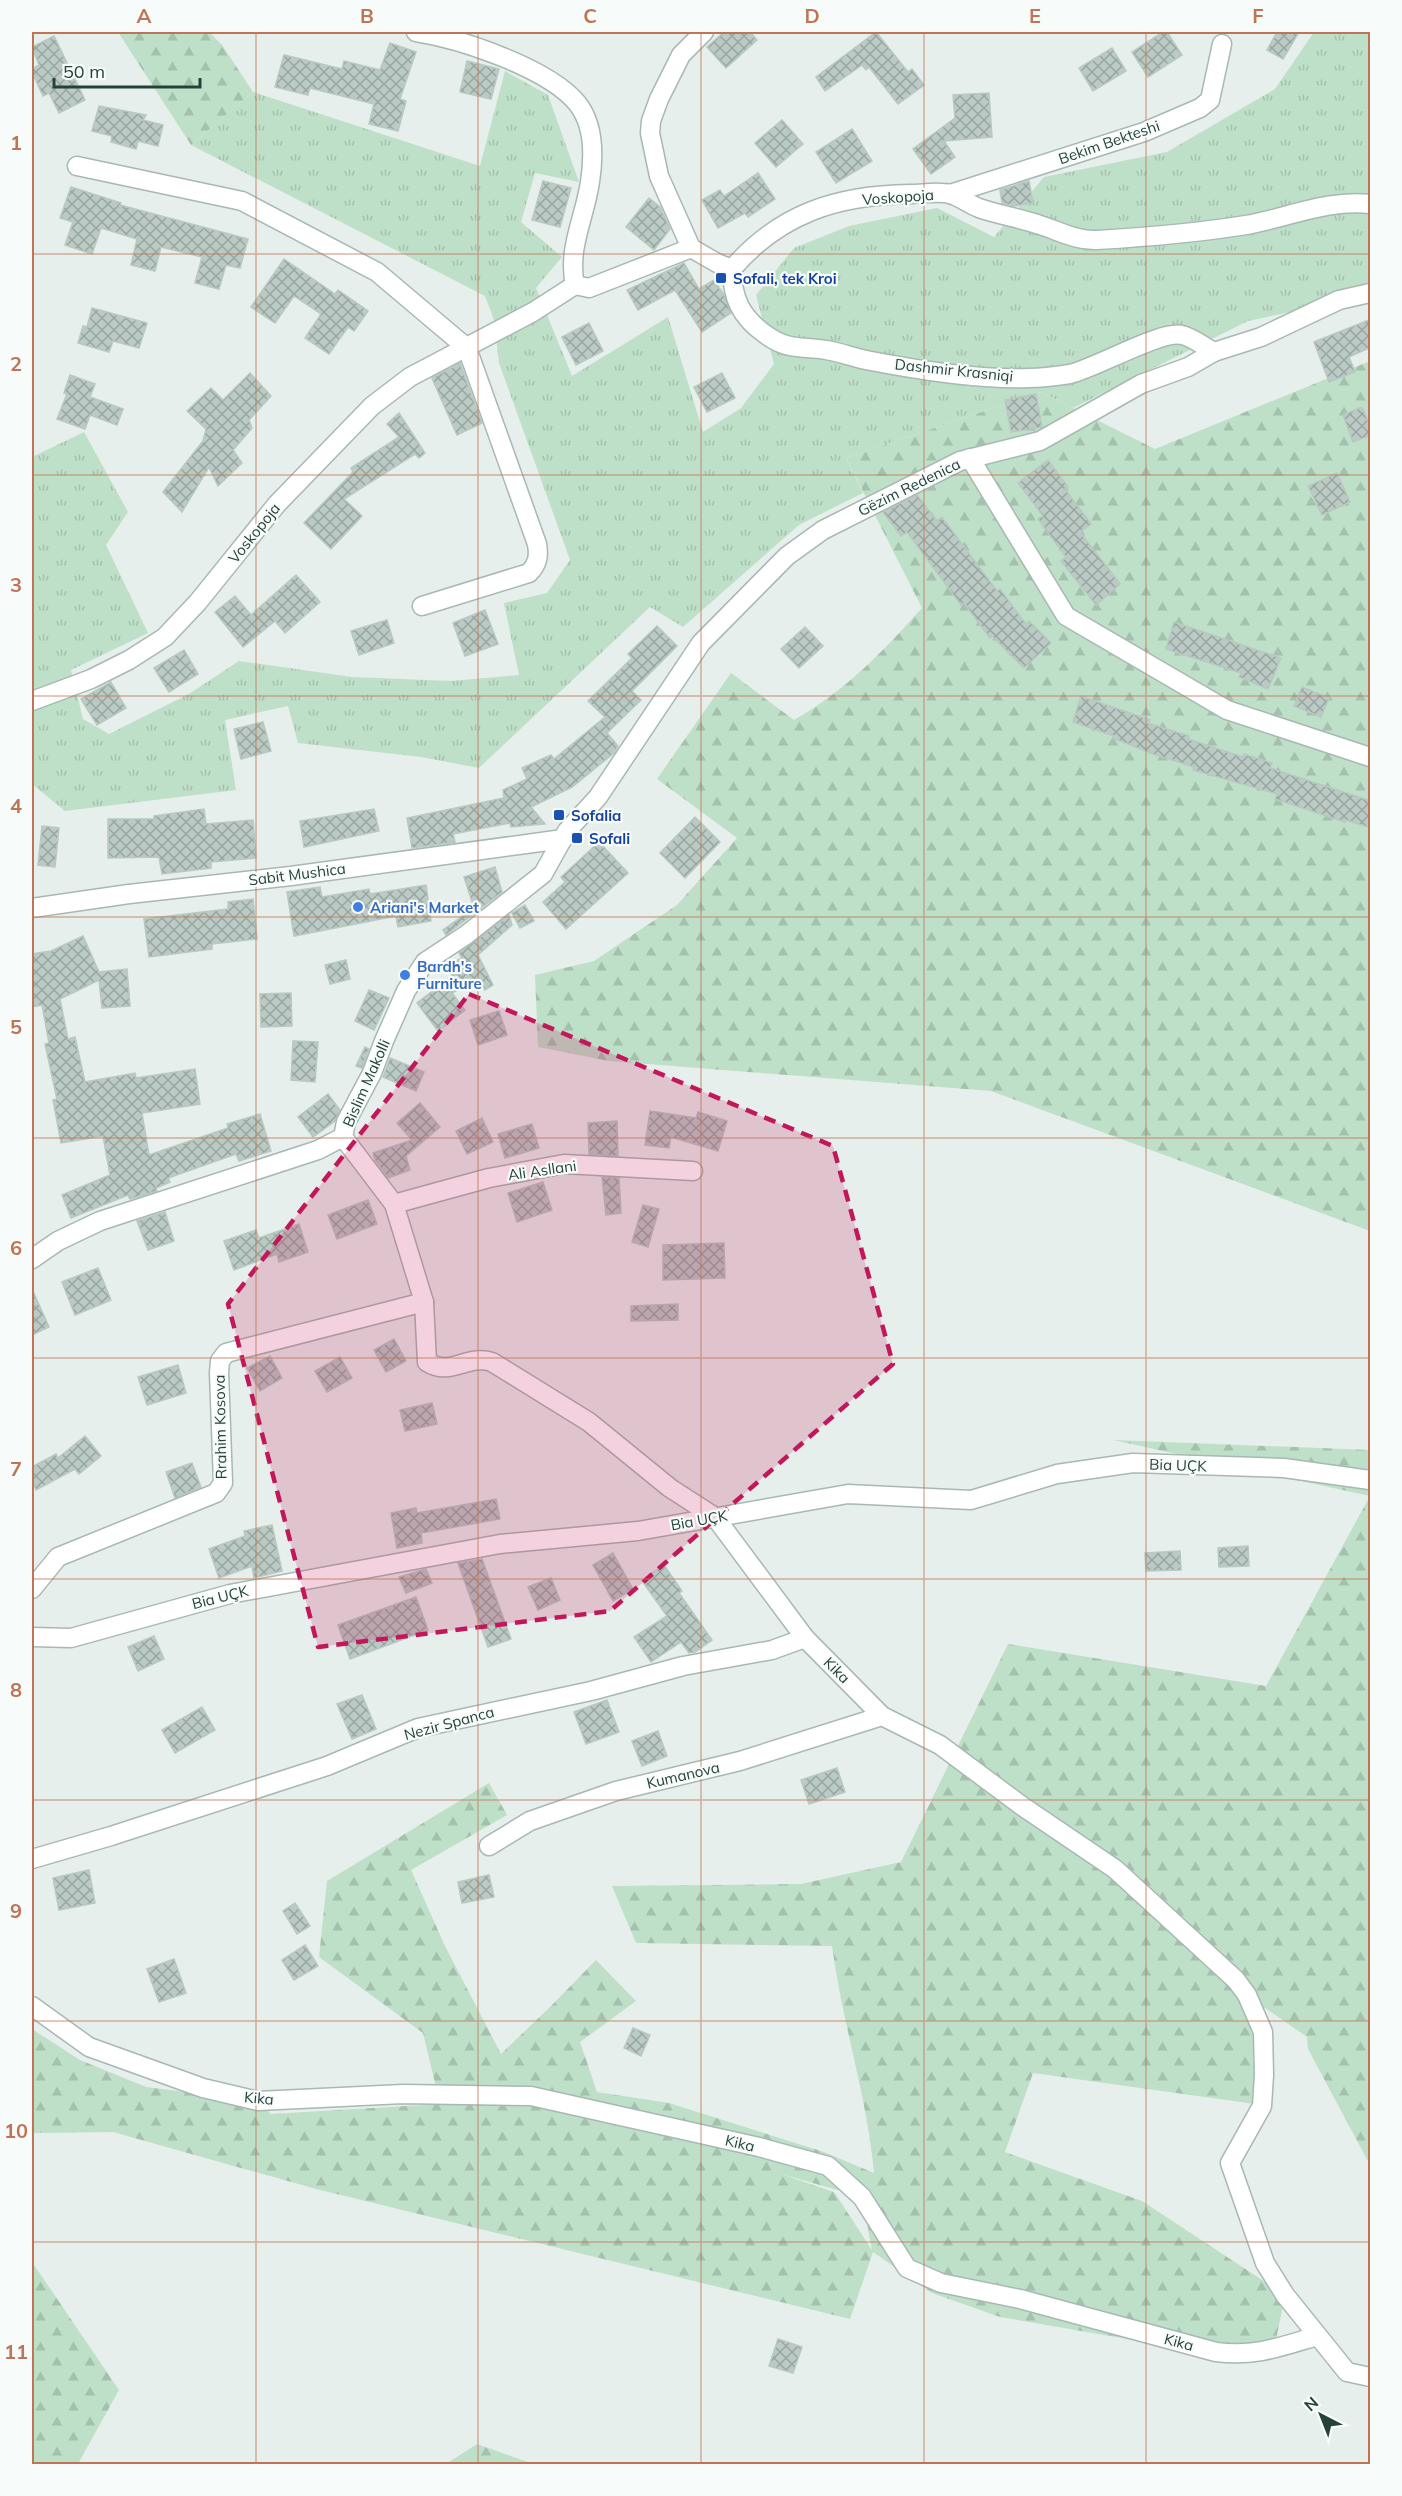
<svg xmlns="http://www.w3.org/2000/svg" width="1402" height="2496" font-family="Mulish,sans-serif">
<style>
.grass{fill:url(#grass-tufts)}
.forest{fill:url(#forest-firs);fill-rule:evenodd}
.building{fill:url(#building-cross-hatch);stroke:#b8c9c2;stroke-width:1.5}
.lines{fill:none;stroke-linecap:round;stroke-linejoin:round}
.minor-casing{stroke:#a8b8b2;stroke-width:21}
.minor{stroke:#fff;stroke-width:18}
.marked{fill:#c2185b;fill-opacity:0.2;stroke:#c2185b;stroke-width:4.5;stroke-dasharray:12 8;stroke-linejoin:round}
.grid{fill:none;stroke:#c07456;stroke-width:1.5;stroke-opacity:0.55}
.transit-dot{fill:#1a4fb4;stroke:#f7fbf9;stroke-width:2}
.shop-dot{fill:#3f7fe0;stroke:#f7fbf9;stroke-width:2}
.labels{text-anchor:middle;dominant-baseline:central;stroke-width:4.5;stroke-linejoin:round;paint-order:stroke}
.street-label{font-size:15px;fill:#24423a;stroke:#f7fbf9}
.transit-label{font-size:15px;font-weight:bold;fill:#164399;stroke:#f7fbf9;text-anchor:start}
.shop-label{font-size:15px;font-weight:bold;fill:#366cbe;stroke:#f7fbf9;text-anchor:start}
.neatline{fill:none;stroke:#c07456;stroke-width:2}
.grid-label{font-size:20px;text-anchor:middle;font-weight:bold;fill:#c07456}
</style>
<defs>
<pattern id="grass-tufts" width="24" height="20" patternUnits="userSpaceOnUse" patternTransform="scale(1.5)"><rect width="24" height="20" fill="#bfe0c8"/><path d="M3 7l-1-3M5 7V3M7 7l1-3M15 17l-1-3M17 17v-4M19 17l1-3" fill="none" stroke="#a4c1ad"/></pattern>
<pattern id="forest-firs" width="22" height="20" patternUnits="userSpaceOnUse" patternTransform="scale(1.5)"><rect width="22" height="20" fill="#bfe0c8"/><path d="M5 1l3.5 6h-7zM16 11l3.5 6h-7z" fill="#a4c1ad"/></pattern>
<pattern id="building-cross-hatch" width="8" height="8" patternUnits="userSpaceOnUse" patternTransform="scale(1.5)"><rect width="8" height="8" fill="#bbcac4"/><path d="M0 0l8 8M0 8l8-8" fill="none" stroke="#98a6a0"/></pattern>
</defs>
<rect width="100%" height="100%" fill="#e6efeb"/>
<!-- grass -->
<path class="grass" d="M1314,32h56v263l-122,26 -175,87 -32,-16 -195,66 17,35 -64,32 -116,102 -33,-20 -171,161 -58,-11 -123,-14 -10,-37 -63,14 11,70 -171,21 -33,-27v-327l52,-25 44,80 -22,33 42,88 -77,37 12,49 26,15 80,-40 50,-33 113,16 99,4 68,-6 -15,-72 43,-10 23,-33 -71,-197 -5,-43 -9,-24 -294,-151 62,-53 227,74 25,-95 43,24 31,87 -44,-9 -14,49 41,35 -26,31 36,88 96,-59 35,115 38,-24 33,-44 -18,-69 38,-47 55,-22 88,-18 57,29 50,-60 123,-25 108,-63z"/>
<!-- forest -->
<g class="forest">
<path d="M118,32h91l13,13 31,47 -62,53z"/>
<path d="M1370,361v870l-379,-140 -382,-30 -71,-14 -3,-72 59,-14 83,-56 60,-67 -80,-59 74,-106 63,47c54,-31 87,-67 128,-112l-76,-150 195,-66 114,57z"/>
<path d="M1113,1440l257,10v715l-62,-116 -1,-12 -59,-41 14,109 -229,-32 -28,79 137,49 143,94 -9,45 -68,13 -208,-36 -68,-24 -59,-41 -23,67 -534,-130 -203,-57 -81,1v-104l48,31 66,27 112,14 13,13 169,-10 -17,-71 -104,-76 8,-76 162,-98 18,32 -96,55 34,76 56,108 50,-48 45,-46 40,41 -56,41 17,50 72,11 155,49 50,21c-7,-77 -32,-151 -42,-227l-196,-3 -24,-57 189,-2 100,-22 107,-218 258,42 104,-190zM781,2174l81,23 10,53 -38,-58z"/>
<path d="M32,2262l87,128 -41,74h-46z"/>
<path d="M477,2444l56,20h-87z"/>
</g>
<!-- building -->
<g class="building">
<path d="M724,32h26l7,8 -31,28 -19,-21z"/>
<path d="M876,32l32,40 4,-3 12,16 -26,19 -29,-37 -3,3 -4,-5 -37,26 -9,-14z"/>
<path d="M1163,32h4l15,23 -34,22 -16,-25z"/>
<path d="M1277,32h22l-16,27 -16,-9z"/>
<path d="M54,36l31,64 -26,13 -10,-20 -6,3 -11,-24v-3l7,-4 -7,-18z"/>
<path d="M390,43l26,9 -16,47 6,2 -8,30 -29,-7 5,-20 -64,-16 -2,7 -33,-8 9,-32 58,14 2,-8 36,9z"/>
<path d="M1112,48l14,23 -33,20 -14,-23z"/>
<path d="M467,61l32,8 -8,30 -31,-7z"/>
<path d="M989,93l3,44 -48,4 11,16 -24,17 -18,-25 42,-31 -2,-23z"/>
<path d="M99,106l47,9 -3,5 20,5 -5,21 -20,-5 -2,8 -25,-7 1,-6 -20,-5z"/>
<path d="M782,120l21,24 -27,23 -21,-24z"/>
<path d="M852,129l20,32 -36,22 -20,-31z"/>
<path d="M758,173l17,26 -27,18 -3,-4 -27,15 -16,-28 18,-10 4,6z"/>
<path d="M543,181l28,7 -11,39 -28,-7z"/>
<path d="M1029,181l4,22 -19,3 -12,-3 -2,-13z"/>
<path d="M71,187l50,16 -1,2 128,34 -8,29 -14,-3 -7,24 -24,-6 7,-26 -41,-10 -6,24 -24,-6 6,-26 -36,-11 -9,26 -27,-9 8,-23 -13,-4z"/>
<path d="M649,198l11,9 10,22 -16,21 -28,-23z"/>
<path d="M284,259l51,35 3,-4 30,21 -14,20 -6,-4 -19,27 -24,-16 16,-24 -27,-18 -19,27 -24,-16z"/>
<path d="M684,263l15,26 15,-9 10,15 7,18 -29,19 -27,-42 -37,20 -11,-20z"/>
<path d="M92,308l55,15 -8,25 -26,-7 -4,11 -31,-9 5,-17 4,1z"/>
<path d="M1371,319v28l-22,10 6,15 -26,10 -15,-40z"/>
<path d="M589,323l14,28 -27,14 -14,-28z"/>
<path d="M460,363l22,60 -25,12 -25,-57z"/>
<path d="M250,373l21,23 -22,24 3,8 -19,22 9,13 -24,23 -9,-19 -27,45 -19,-20 40,-51 3,-12 -19,-18 24,-23 12,12z"/>
<path d="M722,373l13,25 -28,14 -13,-25z"/>
<path d="M70,375l25,9 -5,13 33,12 -6,16 -27,-10 -5,14 -28,-10 10,-25 -3,-1z"/>
<path d="M1036,394l6,33 -31,5 -6,-32z"/>
<path d="M1362,407l9,21v7l-18,7 -10,-27z"/>
<path d="M399,413l26,40 -6,5 -4,-4 -71,45 18,17 -31,33 -27,-26 49,-51 -2,-4 48,-31 -12,-13z"/>
<path d="M1048,460l20,27 -3,2 26,35 -11,8 40,52 -24,21 -35,-44 5,-4 -28,-38 5,-3 -25,-33z"/>
<path d="M1337,473l13,29 -28,13 -14,-29z"/>
<path d="M917,495l20,26 5,-4 55,74 3,-2 26,35 3,-3 22,22 -27,25 -32,-32 -2,2 -26,-35 -3,2 -54,-73 -6,4 -18,-24z"/>
<path d="M296,575l24,27 -35,31 -10,-12 -32,26 -28,-35 20,-16 16,19z"/>
<path d="M485,610l13,34 -33,12 -12,-33z"/>
<path d="M387,620l7,23 -35,12 -8,-24z"/>
<path d="M1174,622l107,36 -13,31 -29,-12 2,-4 -75,-24z"/>
<path d="M657,626l20,20 -45,45 9,9 -34,33 11,13 -4,7 -42,34 -41,20 14,17 -34,3 -1,-4 -57,11 2,8 -43,6 -5,-30 97,-20 -1,-8 24,-11 -5,-11 29,-13 3,4 51,-42 -17,-16 44,-43 -4,-4z"/>
<path d="M805,627l18,19 -24,22 -18,-19z"/>
<path d="M184,650l14,24 -29,18 -15,-24z"/>
<path d="M111,682l15,26 -29,17 -16,-26z"/>
<path d="M1302,687l27,11 -8,19 -27,-11z"/>
<path d="M1081,696l69,24 -2,3 41,13 -1,3 55,18 1,-3 28,9 -2,5 101,33v27l-25,-8 -1,2 -70,-23 2,-5 -84,-24 1,-3 -41,-13 -40,-16 1,-2 -41,-14z"/>
<path d="M263,722l8,29 -30,8 -7,-30z"/>
<path d="M204,809l2,15 47,-4 3,38 -45,4v6l-49,6 -3,-17 -51,1v-39h46v-3z"/>
<path d="M374,809l5,22 -75,16 -4,-26z"/>
<path d="M695,817l25,25 -35,36 -25,-25z"/>
<path d="M42,826l17,2 -4,39 -17,-2z"/>
<path d="M599,842l29,31 -62,56 -23,-27 22,-20 -4,-5z"/>
<path d="M495,867l7,25 -56,43 -3,-5 31,-22 -10,-31z"/>
<path d="M426,885l5,36 -33,6 -2,-11 -102,20 -7,-44 33,-5 2,10 47,-8 1,5z"/>
<path d="M253,899l4,40 -45,5v5l-63,8 -5,-38 84,-10v-7z"/>
<path d="M525,905l9,16 -14,7 -8,-15z"/>
<path d="M509,915l3,10 -34,30 15,30 -8,5 -8,-11 -25,14 13,17 -27,21 -21,-28 35,-27 -5,-11 15,-7 -3,-5z"/>
<path d="M83,936l16,36 28,-3 3,37 -28,2 -3,-28 -39,19 8,40 7,-2 10,45 50,-9 1,5 59,-9 5,35 -58,9 7,42 79,-27 -1,-4 33,-10 11,37 -32,10 -3,-7 -68,24 2,4 -14,6 1,3 -27,8 -2,-4 -57,23 -9,-23 48,-20 -7,-39 -42,7 -8,-43 4,-1 -12,-55 4,-1 -7,-38 -10,2v-53l19,-3z"/>
<path d="M346,960l4,19 -20,5 -5,-19z"/>
<path d="M369,990l20,8 -15,32 -19,-9z"/>
<path d="M291,993l1,33 -31,1 -1,-33z"/>
<path d="M499,1011l8,24 -29,10 -8,-25z"/>
<path d="M293,1041l25,1 -3,40 -24,-2z"/>
<path d="M365,1047l4,2 -7,19 -6,-2z"/>
<path d="M390,1058l34,14 -8,19 -33,-14z"/>
<path d="M328,1094l12,16 -5,11 -22,16 -15,-20z"/>
<path d="M420,1103l20,24 -34,29 4,14 -22,8 -13,-18 -2,-7 39,-13 -15,-17z"/>
<path d="M650,1111l46,7 2,-6 29,9 -9,30 -47,-14 -2,11 -24,-3z"/>
<path d="M482,1118l11,24 -26,12 -11,-23z"/>
<path d="M617,1121l1,35 -29,-2 -1,-31z"/>
<path d="M532,1124l7,24 -34,10 -7,-24z"/>
<path d="M602,1177l17,1 2,35 -15,2z"/>
<path d="M543,1182l9,28 -35,12 -9,-29z"/>
<path d="M368,1200l9,24 -40,15 -9,-24z"/>
<path d="M643,1205l16,4 -11,38 -16,-5z"/>
<path d="M165,1212l9,29 -26,9 -11,-29z"/>
<path d="M299,1224l9,28 -29,10 -2,-8 -43,16 -10,-29 32,-11 3,8z"/>
<path d="M724,1243l1,35 -62,2v-35z"/>
<path d="M98,1268l13,32 -36,15 -13,-33z"/>
<path d="M32,1289l17,38 -17,8z"/>
<path d="M678,1304v16l-47,1v-15z"/>
<path d="M394,1339l12,22 -20,11 -12,-22z"/>
<path d="M270,1356l12,22 -22,13 -13,-23z"/>
<path d="M340,1357l12,21 -25,14 -12,-21z"/>
<path d="M178,1365l8,28 -39,12 -9,-28z"/>
<path d="M432,1403l5,21 -32,7 -5,-21z"/>
<path d="M85,1436l16,20 -22,18 -4,-5 -39,21 -4,-10v-13l24,-13 2,4z"/>
<path d="M192,1463l9,24 -26,11 -9,-26z"/>
<path d="M496,1499l4,20 -79,14 1,10 -25,5 -6,-35 25,-5 1,5z"/>
<path d="M272,1525l10,46 -28,7 -2,-12 -33,12 -10,-29 36,-13 -1,-5z"/>
<path d="M1248,1546l1,20 -30,1 -1,-19z"/>
<path d="M1180,1551l1,19 -35,1 -1,-18z"/>
<path d="M613,1553l20,36 -20,12 -20,-36z"/>
<path d="M482,1559l29,80 -23,8 -30,-84z"/>
<path d="M664,1565l18,26 -3,2 33,47 -17,12 -6,1 -8,-11 -30,20 -17,-25 33,-21 -25,-35z"/>
<path d="M426,1569l6,14 -26,10 -7,-16z"/>
<path d="M551,1578l9,22 -22,10 -10,-23z"/>
<path d="M416,1597l12,33 -78,29 -12,-34z"/>
<path d="M154,1636l10,23 -26,12 -10,-24z"/>
<path d="M362,1695l14,34 -24,10 -15,-35z"/>
<path d="M607,1700l12,32 -33,12 -12,-32z"/>
<path d="M202,1707l13,23 -40,23 -13,-23z"/>
<path d="M658,1731l9,25 -25,10 -10,-25z"/>
<path d="M837,1768l8,24 -36,12 -8,-24z"/>
<path d="M89,1870l6,33 -36,7 -6,-32z"/>
<path d="M489,1875l5,22 -32,6 -4,-21z"/>
<path d="M295,1903l15,23 -13,8 -14,-23z"/>
<path d="M305,1945l13,21 -24,14 -12,-20z"/>
<path d="M174,1959l12,34 -27,9 -12,-33z"/>
<path d="M633,2028l17,7 -9,21 -17,-8z"/>
<path d="M778,2339l24,8 -9,26 -24,-7z"/>
</g>
<g class="lines">
<defs>
<g id="minor">
<path d="M416,32c45,7 132,36 161,71 18,22 17,53 13,79 -5,35 -23,67 -15,103"/>
<path d="M77,166l165,35 135,71 90,76 70,196c2,12 1,20 -8,29l-107,33"/>
<path d="M950,194l194,-62 56,-24 10,-8 12,-56"/>
<path d="M691,248l-32,-72 -9,-43 1,-12 8,-22 22,-44 23,-23"/>
<path d="M732,269c48,-56 106,-74 178,-75 12,0 29,-3 40,0 10,3 19,10 29,14 20,7 41,10 61,17 19,6 37,16 57,15 50,-3 100,-7 149,-15 41,-7 82,-26 124,-21"/>
<path d="M732,269c0,29 9,48 33,65 23,17 36,12 61,16 13,2 26,7 40,10 51,10 112,20 163,18 13,0 28,-2 41,-4 26,-6 91,-44 112,-39 10,2 23,12 32,17"/>
<path d="M970,458l96,158 161,94 143,47"/>
<path d="M32,701l59,-22 38,-19 36,-23 33,-35 79,-98 95,-98 38,-29 123,-65 42,-27 14,3 102,-40 26,15 15,6"/>
<path d="M32,908l97,-14 162,-18 272,-37"/>
<path d="M343,1137l51,67 30,98 3,60c24,15 40,-8 65,0l97,60 81,66 45,29 90,121 77,78 58,29 82,61 93,63 121,111 11,15 16,37 1,43 -2,31 -32,57 35,100 20,32 62,77 23,5"/>
<path d="M394,1204l95,-26 75,-14 129,7"/>
<path d="M32,1259l26,-18 42,-20 218,-71 25,-13 3,-15 26,-49 12,-32 22,-50 19,-29 41,-27 77,-61 24,-43 31,-34 103,-154 86,-87 36,-26 137,-69 80,-20 101,-57 47,-17 26,-15 47,-15 78,-37 31,-7"/>
<path d="M32,1589l26,-32 158,-64 7,-10 -4,-110 1,-12 6,-8 198,-51"/>
<path d="M32,1637l39,1 159,-44 270,-50 138,-13 210,-37 123,6 86,-26 76,-11 151,5 86,12"/>
<path d="M489,1846l41,-25 86,-30 124,-30 142,-45"/>
<path d="M32,1859l79,-23 216,-70 91,-38 173,-37 92,-25 89,-16 33,-12"/>
<path d="M32,2006l57,41 114,41 55,13 145,-7 128,2 228,51 69,19 34,31 45,71 34,15 79,16 196,53c39,5 64,-5 101,-16"/>
</g>
</defs>
<!-- minor casing -->
<use href="#minor" class="minor-casing"/>
<!-- minor -->
<use href="#minor" class="minor"/>
</g>
<!-- marked area -->
<path class="marked" d="M469,994l364,152 60,218 -283,247 -292,36 -90,-343z"/>
<!-- grid -->
<path class="grid" d="M256,32v2432M478,32v2432M701,32v2432M924,32v2432M1146,32v2432M32,254h1338M32,475h1338M32,696h1338M32,917h1338M32,1138h1338M32,1358h1338M32,1579h1338M32,1800h1338M32,2021h1338M32,2242h1338"/>
<!-- markers -->
<g class="transit-dot">
<rect x="715" y="272" width="12" height="12" rx="3"/>
<rect x="553" y="809" width="12" height="12" rx="3"/>
<rect x="571" y="832" width="12" height="12" rx="3"/>
</g>
<g class="shop-dot">
<circle cx="358" cy="907" r="6"/>
<circle cx="405" cy="975" r="6"/>
</g>
<g class="labels">
<!-- street labels -->
<g class="street-label">
<text transform="translate(1109 142) rotate(-19)">Bekim Bekteshi</text>
<text transform="translate(898 197) rotate(-4)">Voskopoja</text>
<text transform="translate(954 370) rotate(6)">Dashmir Krasniqi</text>
<text transform="translate(909 487) rotate(-26)">Gëzim Redenica</text>
<text transform="translate(254 533) rotate(-51)">Voskopoja</text>
<text transform="translate(297 874) rotate(-7)">Sabit Mushica</text>
<text transform="translate(366 1083) rotate(-66)">Bislim Makolli</text>
<text transform="translate(542 1170) rotate(-8)">Ali Asllani</text>
<text transform="translate(220 1427) rotate(-91)">Rrahim Kosova</text>
<text transform="translate(1178 1465) rotate(2)">Bia UÇK</text>
<text transform="translate(699 1520) rotate(-10)">Bia UÇK</text>
<text transform="translate(220 1597) rotate(-14)">Bia UÇK</text>
<text transform="translate(837 1670) rotate(45)">Kika</text>
<text transform="translate(449 1723) rotate(-15)">Nezir Spanca</text>
<text transform="translate(683 1775) rotate(-13)">Kumanova</text>
<text transform="translate(259 2098) rotate(5)">Kika</text>
<text transform="translate(740 2143) rotate(13)">Kika</text>
<text transform="translate(1179 2342) rotate(15)">Kika</text>
</g>
<!-- transit labels -->
<g class="transit-label">
<text x="733" y="278">Sofali, tek Kroi</text>
<text x="571" y="815">Sofalia</text>
<text x="589" y="838">Sofali</text>
</g>
<!-- shop labels -->
<g class="shop-label">
<text x="370" y="907">Ariani's Market</text>
<text x="417" y="966">Bardh's<tspan x="417" dy="17">Furniture</tspan></text>
</g>
</g>
<!-- border -->
<rect width="1402" height="2496" fill="none" stroke="#f7fbf9" stroke-width="66"/>
<!-- north arrow -->
<g transform="translate(1321 2415) rotate(318)" stroke="#f7fbf9" stroke-width="4.5" paint-order="stroke">
<path d="M0-4.5L10 22L0 15L-10 22Z" fill="#24423a"/>
<text y="-9" font-size="16" font-weight="bold" text-anchor="middle" fill="#24423a">N</text>
</g>
<!-- scale -->
<path d="M54 78v9h146v-9" fill="none" stroke="#24423a" stroke-width="3"/>
<text x="63" y="78" font-size="18" fill="#24423a" stroke="#f7fbf9" stroke-width="4.5" paint-order="stroke">50 m</text>
<rect x="33" y="33" width="1336" height="2430" class="neatline"/>
<g class="grid-label">
<text x="144" y="23">A</text>
<text x="367" y="23">B</text>
<text x="590" y="23">C</text>
<text x="812" y="23">D</text>
<text x="1035" y="23">E</text>
<text x="1258" y="23">F</text>
<text x="16" y="150">1</text>
<text x="16" y="371">2</text>
<text x="16" y="592">3</text>
<text x="16" y="813">4</text>
<text x="16" y="1034">5</text>
<text x="16" y="1255">6</text>
<text x="16" y="1476">7</text>
<text x="16" y="1697">8</text>
<text x="16" y="1918">9</text>
<text x="16" y="2138">10</text>
<text x="16" y="2359">11</text>
</g>
</svg>
